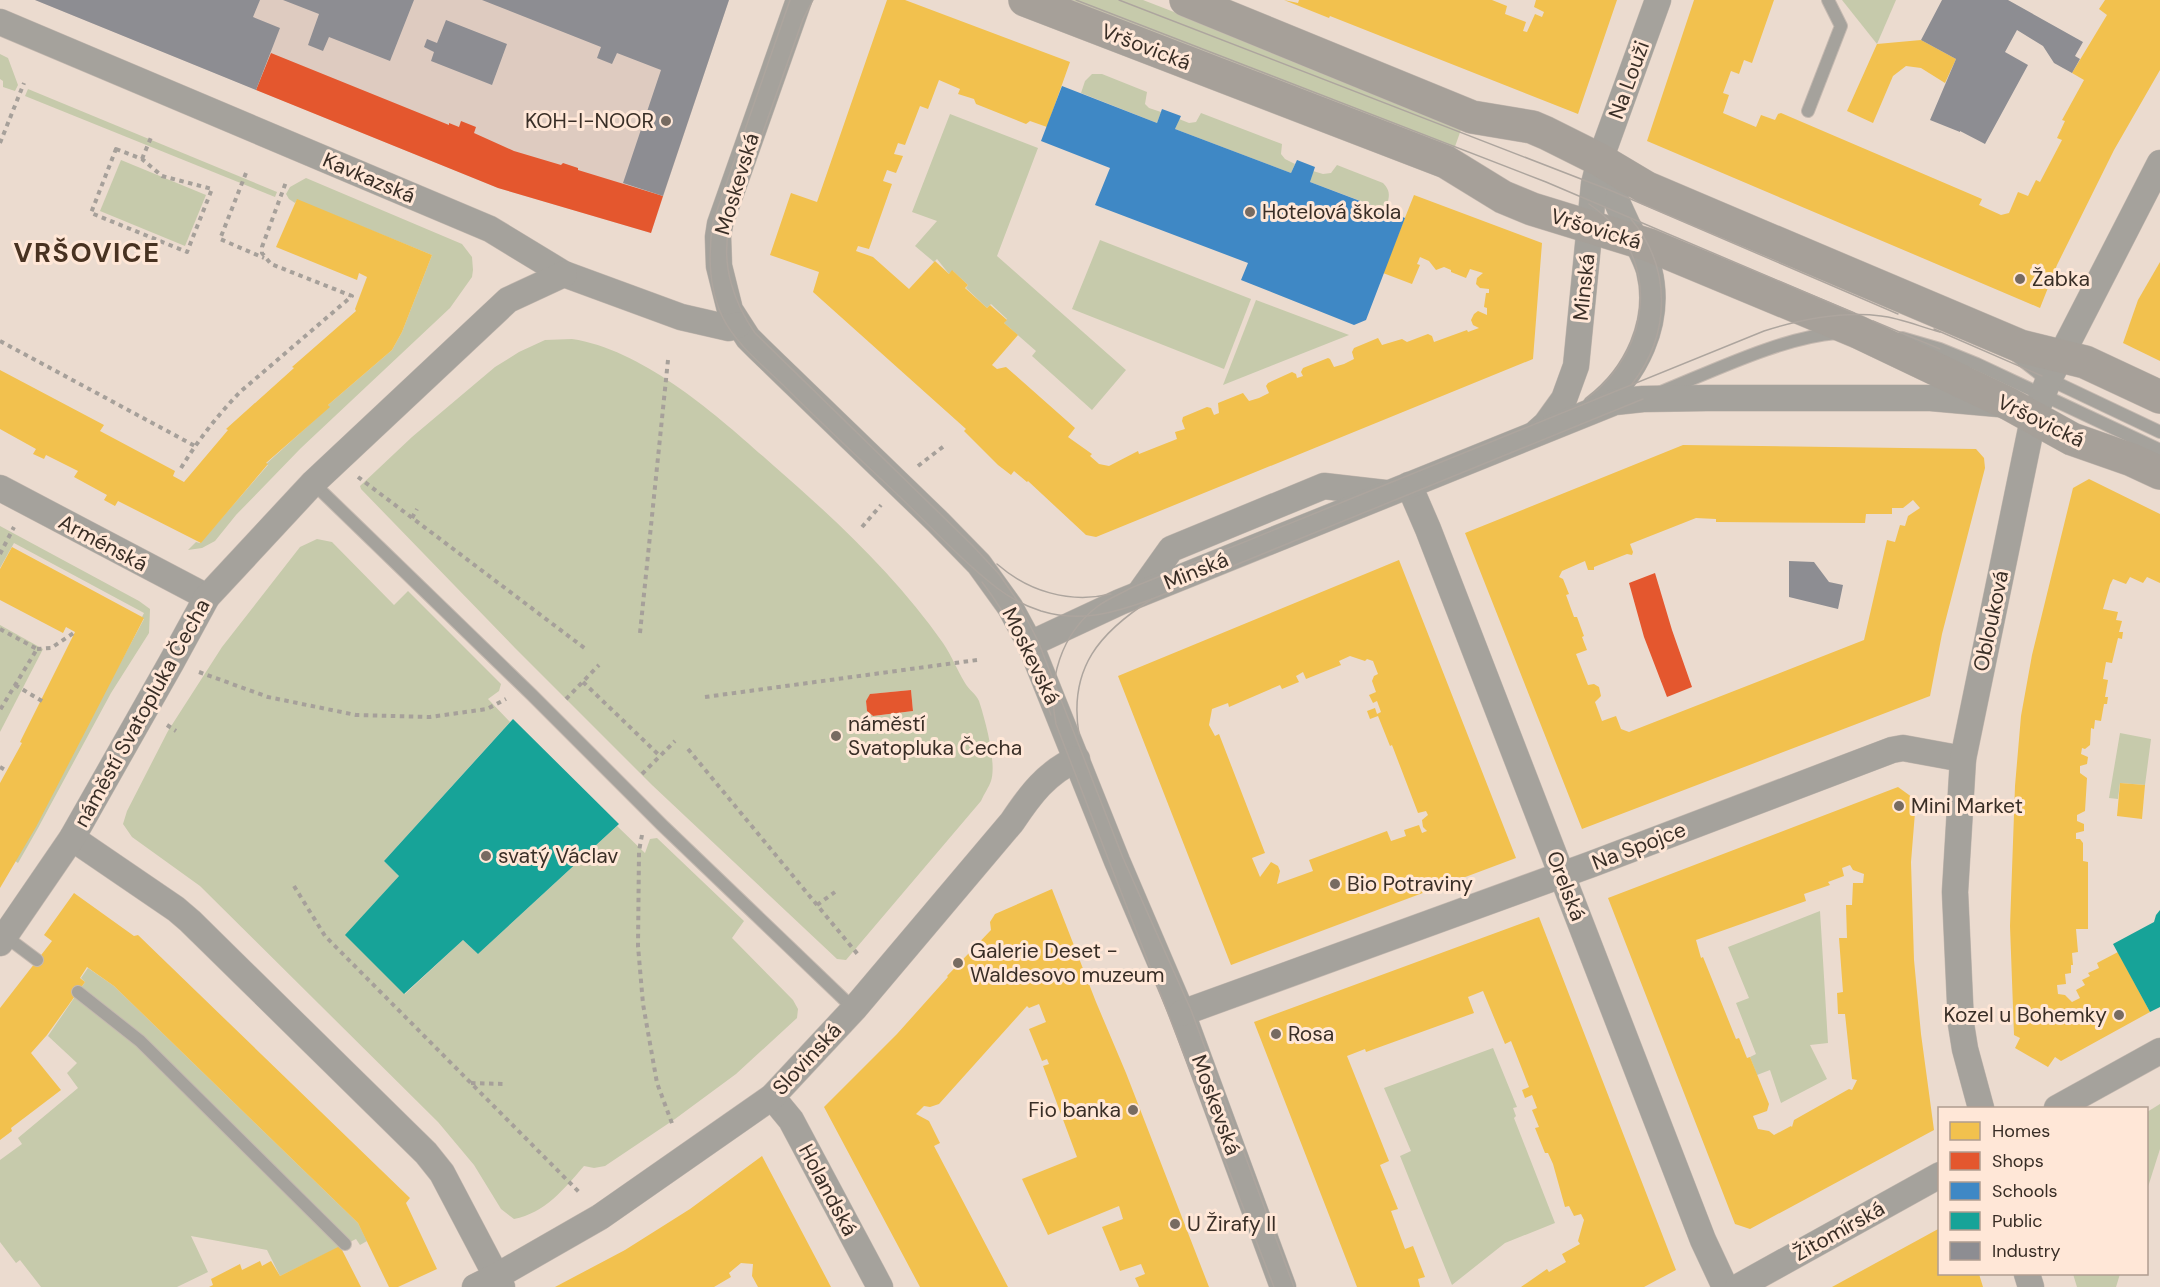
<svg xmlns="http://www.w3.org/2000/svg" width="2160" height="1287" font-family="'DM Sans',sans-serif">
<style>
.industrial{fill:#decbc0}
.green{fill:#c6caab;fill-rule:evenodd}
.homes{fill:#f2c14e;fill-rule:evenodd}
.shops{fill:#e4572e}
.schools{fill:#3f88c5}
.public{fill:#17a398}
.industry{fill:#8d8d92}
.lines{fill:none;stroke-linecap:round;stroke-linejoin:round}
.lane-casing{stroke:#c5b9b0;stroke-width:14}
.street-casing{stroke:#c5b9b0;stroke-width:27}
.secondary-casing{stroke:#c5b9b0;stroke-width:34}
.path{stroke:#a6a09a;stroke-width:4;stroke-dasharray:4.5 4.5;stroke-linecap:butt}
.lane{stroke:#a5a29c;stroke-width:12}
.street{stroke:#a5a29c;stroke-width:26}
.secondary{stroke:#a6a099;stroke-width:33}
.tram{stroke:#ada59e;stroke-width:1.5}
.poi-dot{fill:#776b61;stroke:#ffe7d7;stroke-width:2}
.labels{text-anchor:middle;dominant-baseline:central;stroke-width:6;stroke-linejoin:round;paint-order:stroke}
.street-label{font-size:21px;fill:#392e26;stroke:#ffe7d7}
.poi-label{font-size:21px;fill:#392e26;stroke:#ffe7d7;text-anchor:start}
.district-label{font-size:27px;font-weight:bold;letter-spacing:1.5px;fill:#483221;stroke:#ffe7d7}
</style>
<rect width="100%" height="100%" fill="#ebdbcf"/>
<!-- industrial -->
<path class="industrial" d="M35,0h694l-78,233 -153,-45z"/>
<!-- green -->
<g class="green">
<path d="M1054,0h89l320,124 -11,31z"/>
<path d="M1842,0h54l-19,44z"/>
<path d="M0,54l8,4 10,27 -3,6 -12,-4v-6l-3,-2z"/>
<path d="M1092,74h10l45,18 -2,12 4,4 12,4 -4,11 -76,-30 4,-12z"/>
<path d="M28,89l249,103 -2,5 -250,-101z"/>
<path d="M1201,113l81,31 -1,10 4,5 10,5 -4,9 -116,-44 4,-10 10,4 7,-1z"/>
<path d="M950,114l88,34 -41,108 129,114 -34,40 -60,-54 4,-5 -32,-28 3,-4 -16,-15 -4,4 -21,-20 2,-3 -15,-14 -4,3 -12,-15 -3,3 -19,-16 22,-25 -25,-9z"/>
<path d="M121,160l85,35 -21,51 -85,-35z"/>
<path d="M1337,165l46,18c9,9 6,16 2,27l-75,-28 3,-11 10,3 8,-1z"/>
<path d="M306,178l156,66 10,13 1,13 -1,7 -22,31 -149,140 -65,67 -21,26 -13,7 -14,2 8,-8 4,1 68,-78 -2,-1 63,-57 -1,-2 64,-55 10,-18 30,-77 -135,-55 -2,3 -6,-4 -3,-5 4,-7z"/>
<path d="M1100,240l151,59 -27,70 -152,-60z"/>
<path d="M1256,300l93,35 -126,50z"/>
<path d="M572,339c73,11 148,79 202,127 61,53 122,110 169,177 9,13 14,27 22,40 4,7 11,11 14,18 6,18 18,62 12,80 -2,6 -7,13 -10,20l-135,159 -9,-1 -185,-174 -137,-137 -154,-159 -1,-3 52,-49 83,-70 24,-15 26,-12zM911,690l2,21 -40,5 -6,-5 -1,-10 5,-7z"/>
<path d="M0,526l139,75 11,8 -1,24 -38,60 -73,135 -20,35 -4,-3 130,-241 -2,-2 2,-4 -130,-70 -14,25z"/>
<path d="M317,539l15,3 62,63 14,-14 93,93 -2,7 -11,8 22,23 -126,139 15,15 -53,59 59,59 58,-54 15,14 139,-128 28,27 5,-14 7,-1 87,83 -12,17 61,62 5,9 -1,9 -61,56 -61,45 -70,47 -11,2 -10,-2c-20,23 -39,47 -70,53l-13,-10 -27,-44 -36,-43 -238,-236 -68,-49 -9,-13 4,-13 41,-80 54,-84 78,-100z"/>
<path d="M0,625l43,24 -43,83z"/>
<path d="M2120,733l31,6 -6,46 -25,-2 -2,16 -9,-1z"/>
<path d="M1820,911l8,132 -18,2 17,34 -46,24 -11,-33 -13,5 -7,-18 6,-3 -20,-51 13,-5 -21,-51z"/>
<path d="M88,968l26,18 244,237 9,18 -7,4 -4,-6 -2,1 -74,36 -13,-26 -76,-14 17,36 -31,15h-136l-21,-27 -4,3 -16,-21v-82l22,-16 -4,-6 60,-50 -11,-15 10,-10 -29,-27 37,-54 -4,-4z"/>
<path d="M1493,1048l24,59 -4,1 3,8 -2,2 41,105 -50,20 -53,42 -52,-129 11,-5 -27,-63z"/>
<path d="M2160,1104v45l-13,41v-78z"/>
<path d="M2073,1274h47l-4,13h-39z"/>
</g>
<!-- homes -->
<g class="homes">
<path d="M887,0h18l165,62 -23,65 -17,-6 -4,3 -50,-20 -2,-5 -16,-5 2,-5 -21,-9 -11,29 -8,-3 -15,39 -7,-2 -4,11 9,2 -7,17 -9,-3 -4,11 9,3 -23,65 -11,-3 -2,5 17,6 36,32 26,-28 14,13 3,-4 16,15 -3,3 22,20 3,-3 17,15 -3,3 14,12 -26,30 5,4 9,-2 69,61 -7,9 24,17 -2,2 9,8 10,2 29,-15 1,3 38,-15 -2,-7 10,-3 -3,-8 1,-4 24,-10 4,1 3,7 5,-2 -1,-10 25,-10 6,8 10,-3 10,-5 -3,-7 2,-3 24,-11 4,2 1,4 6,-2 -2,-4 2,-4 25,-10 2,1 4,8 10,-3 10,-5 -2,-7 2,-4 24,-10 4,7 20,-6 5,3 21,-8 4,2 2,6 33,-12 1,2 11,-4 -6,-3 -2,-5 3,-6 4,-3 9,4v-7l-3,-1 2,-14h3v-4l-9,-1 -4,-4 1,-6 6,-5 -13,-4 -4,9 -15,-6v-2l-7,-3 -8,3 -7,-9 -9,-4 -3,7 3,1 -8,19 -29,-11 31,-78 128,48 -9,116 -437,178 -10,-2 -58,-54 -1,1 -13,-11 -3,4 -13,-10 -34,-34 2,-2 -153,-137 6,-20 -49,-17 21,-62 26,9z"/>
<path d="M1284,0l14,3 1,-3h193l15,6 -2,8 21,8 -3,9 4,1 8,-18 7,3 2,-5 -10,-5 2,-7h81l-39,114 -248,-98 -1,2z"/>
<path d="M1694,0h80l-22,63 -8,-3 -5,14 -8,-3 -8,22 6,2 -6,18 33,14 5,-12 14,5 3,-6 3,-1 201,86 -3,6 22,10 8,-2 9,-21 10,4 8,-16 4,2 22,-42 -5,-2 8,-17 -3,-1 22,-40 -12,-7 35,-58 -8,-6 6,-9h55v70l-46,80 -57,115 -17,43 -393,-167z"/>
<path d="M1921,40l35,19 -11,24 -24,-15 -15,-2 -13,10 -20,47 -26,-12 30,-67z"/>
<path d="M297,199l135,56 -30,77 -10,18 -64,55 2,2 -64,56 2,1 -67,79 -83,-42 -3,5 -11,-6 3,-5 -33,-18 4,-6 -32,-16 -2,4 -11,-5 3,-5 -36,-20v-59l104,55 -4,6 75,40 -2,5 11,6 44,-52 -2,-1 68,-61 -2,-1 64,-56 -1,-2 12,-32 -8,-4 -2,7 -81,-33z"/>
<path d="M2160,262v99l-37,-18 15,-43z"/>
<path d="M1683,445l293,4 8,9 1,10 -43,166 -12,62 -348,133 -117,-296zM1913,500l7,8 -12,8 -3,10 -5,-1 -5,17 -8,-2 -23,100 -235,92 -8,-3 -5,-13 -14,5 -7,-19 6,-6 -2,-9 -5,-3 -6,1 -12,-31 11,-4 -5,-13 2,-1 -7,-19h-3l-8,-22 3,-1 -6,-15 -4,-2 3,-6 23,-10 3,9h6v-3l33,-13 5,1 1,-3 -3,-8 66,-26 20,1v3l149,1 1,-9h26v-6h11z"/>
<path d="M2089,479l71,35v69l-13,-6 -4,6 -13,-6 -4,7 -13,-5 -3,6 -7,24 15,3 -2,8 6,1 -3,11h4l-1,7 -4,-1 -6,25 -6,-1 -3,17 5,1 -3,17h3l-1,7h-3l-3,17 -6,-1 -1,9 -3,-1 -1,17 -5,4 -3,-1 -1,6 7,3 -1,7 -7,2v7l7,5 -2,33 -8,4v6l7,3v7l-8,2v6h4l3,4v18l5,1v67h-12l2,23 -6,1 1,12h-2v8l-6,1 1,10 -9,1 1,9 7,1 7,7 8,-4 -4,-8 9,-5 -3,-5 8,-4 -2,-3 11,-5 -2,-5 21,-11 32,60 -89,49 -6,-4 -7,10 -33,-19 5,-10 -6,-3 -4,-109 5,-140 6,-70 11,-61 41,-167z"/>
<path d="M12,547l132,71 -108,209 -36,61v-105l22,-40 -2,-1 55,-110 -9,-5 -3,6 -63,-33v-31z"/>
<path d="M1399,560l117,298 -285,107 -113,-289zM1350,656l15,5 2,-2 6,2 5,13 -4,2 -2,5 4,11 -7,3 4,8 4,-2 4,11 -4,2 -2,-6 -8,3 3,8 8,-3 12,30 2,-1 26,68 8,-2 2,4 -6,5 1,7 4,4 -5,2 -3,-8 -15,5 2,6 -15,5 -4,-10 -78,29 4,11 -36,13 3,-13 -2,-5 -7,-4 -11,15 -8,-19 13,-5 -46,-119 -4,2 -6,-11 3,-16 16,-6 1,4 51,-22 2,4 17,-7 -3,-6 7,-4 3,7 35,-14 -2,-4z"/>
<path d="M2120,783l25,2 -3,34 -25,-3z"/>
<path d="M1898,787l18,13 -5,62 3,98 7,74 13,96 -184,99 -15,-5 -127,-326zM1850,865l3,5 11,4 -1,9h-10l-1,22h-6l1,33h-8l4,54 -6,1 1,21h7l7,65 5,1 -5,10 -3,-1 -55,31 -2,7 -1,-1 -17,9 -5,-4 -11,-2 -5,-13 14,-5 2,-7 -19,-47 -3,1 -8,-20 -3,1 -33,-82 -2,1 -5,-18 110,-39 -2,-7 26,-9 -2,-3 16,-6 -2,-8z"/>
<path d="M1052,889l44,113 30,71 83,214h-70l-4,-9 10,-4 -4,-10 -21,7 -18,-44 21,-8 -4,-13 -71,29 -26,-56 55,-22 -34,-91 6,-2 -2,-5 -5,2 -13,-32 17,-7 -7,-18 -10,4 -2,-2 -88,98 -9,3 -6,-1 -8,8 13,7 11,22 -6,3 74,141h-88l-96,-180 73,-73 51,-57 -1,-1 44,-46 -1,-8 5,-8z"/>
<path d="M74,893l60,43 4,-1 272,263 -4,5 31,66 -39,18h-9l-31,-64 -244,-237 -27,-19 -7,11 5,4 -38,53 -16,18 30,37 -50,38 1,3 -12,9v-132l52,-67 -8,-6z"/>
<path d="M1539,917l137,353 -32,17h-123l26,-18 2,3 17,-10 -4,-8 18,-10 -2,-3 6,-21 -3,-6 -7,2 -5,-10 -4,1 -12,-43 -5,-11h-3l-10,-25 4,-1 -7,-17 5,-2 -5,-13 -7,3 -3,-8 7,-3 -18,-46 -6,3 -22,-53 -15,6 6,16 -108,39 -1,-3 -18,7 42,105 -9,4 18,44 -7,2 14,38 8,-3 12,31 -7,2 2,8h-63l-103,-265z"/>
<path d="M762,1156l69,131h-73l-6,-11 1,-12 -12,-1 -12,10 2,4 -17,10h-159l70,-37 65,-41z"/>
<path d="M1940,1228v46h39l4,13h-151z"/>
<path d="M340,1246l21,41h-152l4,-2 -2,-6 29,-15 2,6 18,-9 2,5 9,-5 9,15z"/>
</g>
<!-- shops -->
<g class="shops">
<path d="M271,53l178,72v-2l10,4 2,-6 15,6 -2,6 40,18 47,14 2,-2 15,5v2l85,26 -12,37 -153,-45 -242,-98z"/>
<path d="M1655,573l17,57 20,57 -25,10 -23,-60 -15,-54z"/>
<path d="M911,690l2,21 -40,5 -6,-5 -1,-10 4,-7z"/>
</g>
<!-- schools -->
<path class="schools" d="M1062,86l95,37 5,-14 19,7 -6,13 116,44 6,-13 18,7 -5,15 95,36 -39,102 -12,5 -113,-45 7,-17 -153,-58 15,-37 -69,-27z"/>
<!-- public -->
<g class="public">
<path d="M513,719l106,105 -141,130 -15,-14 -59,54 -59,-59 54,-59 -15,-15z"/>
<path d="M2160,910v97l-10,5 -37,-68 41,-22 2,-7z"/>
</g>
<!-- industry -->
<g class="industry">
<path d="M35,0h225l-7,17 27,11 -24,62z"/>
<path d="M283,0h131l-24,61 -61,-24 -6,14 -15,-6 11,-31z"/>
<path d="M482,0h247l-66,196 -40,-13 38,-113 -44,-17 -5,11 -15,-6 4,-11z"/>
<path d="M1942,0h66l75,42 -8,14 5,3 -8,14 -18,-10 -11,-17 -26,-16 -12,22 23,13 -43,79 -25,-13v1l-30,-12 26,-61 -35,-19z"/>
<path d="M446,20l61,24 -15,41 -61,-24 3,-9 -10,-5 3,-8 10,4z"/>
<path d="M1789,561l25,1 15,20 14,3 -5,24 -49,-12z"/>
</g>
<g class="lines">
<defs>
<g id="lane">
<path d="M1808,111l33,-85 -13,-26"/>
<path d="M1902,338l38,11 37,15 183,86"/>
<path d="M2014,354l28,22 118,56"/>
<path d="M1661,392c52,-21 122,-55 176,-59"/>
<path d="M313,483l219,212 130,130 192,184"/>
<path d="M5,936l32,24"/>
<path d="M78,992l62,49 205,203"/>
</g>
<g id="street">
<path d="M799,0l-79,224 -2,13 1,29 11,44 18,28 11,11 179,173 41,42 31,43 20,37 87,217 65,152 101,274"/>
<path d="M0,22l490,207 74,45 117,43 48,11 9,-3"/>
<path d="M1595,407c41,-31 67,-85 54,-137 -5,-16 -14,-31 -22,-46 -10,-21 -19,-42 -27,-64"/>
<path d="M1537,432l9,-8 18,-25 12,-33 18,-182 6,-24 58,-160"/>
<path d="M1409,485l19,44 275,711 22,47"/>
<path d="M0,488l207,109"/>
<path d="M1139,594l32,-45 153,-63 61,7"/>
<path d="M1030,644l90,-42 495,-200 28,-3 64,-1h224l67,6"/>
<path d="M72,838l104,71 14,12 236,232 16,20 60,114"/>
<path d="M0,943l72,-105 99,-175 36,-66 106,-114 195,-183 56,-26"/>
<path d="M1182,1013l410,-149 300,-114 11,-2 60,11"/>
<path d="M772,1097l19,23 89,167"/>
<path d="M1981,1108l-16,-59 -4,-25 -6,-132 8,-133 70,-340 16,-40 111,-216"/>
<path d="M2057,1108l103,-57"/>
<path d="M2027,1274l4,13"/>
<path d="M475,1287l22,-11 103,-59 172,-120 82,-88 158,-187c18,-27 35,-50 65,-63"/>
<path d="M1738,1287l202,-112"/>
</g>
<g id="secondary">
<path d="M1025,0l421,162 57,35 29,12 117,36 209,87 151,72 63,35 60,21 28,13"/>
<path d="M1186,0l286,117 60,10 14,6 54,27 47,28 373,158 65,16 75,35"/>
</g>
</defs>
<!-- lane casing -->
<use href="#lane" class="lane-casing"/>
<!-- street casing -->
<use href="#street" class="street-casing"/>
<!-- secondary casing -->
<use href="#secondary" class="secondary-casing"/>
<!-- path -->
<g class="path">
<path d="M0,143l24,-60"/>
<path d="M116,149l26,10 20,17 50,13 -25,63 -96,-39z"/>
<path d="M142,159l10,-24"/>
<path d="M246,173l-26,66 44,19"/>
<path d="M0,341l195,105"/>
<path d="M918,466l26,-20"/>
<path d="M181,468c17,-28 37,-53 59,-76l112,-96 -81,-32 -9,-11v-6l24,-65"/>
<path d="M358,477l229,173"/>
<path d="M412,518l5,-9"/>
<path d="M862,527l19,-22"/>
<path d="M0,554l14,-27"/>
<path d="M0,629l37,20 -37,61"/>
<path d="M640,633l28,-273"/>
<path d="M37,649l14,-1 24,-16"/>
<path d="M199,672l69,25 88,18 74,2 57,-8 19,-10"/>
<path d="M583,682l77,74"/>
<path d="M15,685l27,16"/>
<path d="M705,697l272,-37"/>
<path d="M566,699l33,-34"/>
<path d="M167,725l9,6"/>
<path d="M688,749l172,208"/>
<path d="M0,767l7,4"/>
<path d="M642,774l33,-33"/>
<path d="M642,835l-3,16 -1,95 5,58 14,79 16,43"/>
<path d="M294,886l31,50 254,256"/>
<path d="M817,905l18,-13"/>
<path d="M471,1083l34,1"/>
</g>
<!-- lane -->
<use href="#lane" class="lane"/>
<!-- street -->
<use href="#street" class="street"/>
<!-- secondary -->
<use href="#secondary" class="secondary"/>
<!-- tram -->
<g class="tram">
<path d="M790,0l-77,222c-5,32 -5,64 9,94 13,27 38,47 60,68 39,39 79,76 118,113 32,31 62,64 97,91 13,10 29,18 44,23 39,12 74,2 111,-12"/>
<path d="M813,0l-10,19 -74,209c-8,37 5,75 26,105l217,212 27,29 18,26 21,41 85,217 68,152 103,277"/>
<path d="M1076,0l470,182 308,131"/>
<path d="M1119,0l493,191 286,123"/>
<path d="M1631,219c41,49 40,115 1,165"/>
<path d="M1873,321l67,28"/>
<path d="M1934,329l108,47"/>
<path d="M1586,399c67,-49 77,-145 3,-195"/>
<path d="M997,564c31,27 72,40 114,30"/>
<path d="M982,582c31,40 51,86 69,133"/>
<path d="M1079,734c-11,-66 21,-102 73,-135l491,-200"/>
<path d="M1274,1287l-218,-563c-9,-44 5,-90 42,-118 10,-7 22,-12 33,-18l633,-257c38,-12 77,-20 117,-15 19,2 40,11 59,16"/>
</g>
</g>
<!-- markers -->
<g class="poi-dot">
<circle cx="666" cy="121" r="6"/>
<circle cx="1250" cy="212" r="6"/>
<circle cx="2020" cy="279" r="6"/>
<circle cx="836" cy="736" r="6"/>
<circle cx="1899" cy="806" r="6"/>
<circle cx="486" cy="856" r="6"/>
<circle cx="1335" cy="884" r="6"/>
<circle cx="958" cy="963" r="6"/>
<circle cx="2119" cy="1015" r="6"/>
<circle cx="1276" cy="1034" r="6"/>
<circle cx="1133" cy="1110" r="6"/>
<circle cx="1175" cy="1224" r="6"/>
</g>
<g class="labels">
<!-- street labels -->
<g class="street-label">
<text transform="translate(1146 47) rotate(21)">Vršovická</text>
<text transform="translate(1629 80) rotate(-70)">Na Louži</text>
<text transform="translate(369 178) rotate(23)">Kavkazská</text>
<text transform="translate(737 184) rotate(-73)">Moskevská</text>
<text transform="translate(1596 229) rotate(17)">Vršovická</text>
<text transform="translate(1584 287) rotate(-84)">Minská</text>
<text transform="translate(2041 421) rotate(26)">Vršovická</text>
<text transform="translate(103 543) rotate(28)">Arménská</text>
<text transform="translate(1196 571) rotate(-22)">Minská</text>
<text transform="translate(1991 621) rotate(-78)">Oblouková</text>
<text transform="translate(1031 656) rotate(64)">Moskevská</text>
<text transform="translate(142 713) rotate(-61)">náměstí Svatopluka Čecha</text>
<text transform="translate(1639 846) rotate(-21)">Na Spojce</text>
<text transform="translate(1566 886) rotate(69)">Orelská</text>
<text transform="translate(807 1059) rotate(-47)">Slovinská</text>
<text transform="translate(1216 1105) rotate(70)">Moskevská</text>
<text transform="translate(828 1190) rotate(62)">Holandská</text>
<text transform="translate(1839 1231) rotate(-29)">Žitomírská</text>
</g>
<!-- poi labels -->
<g class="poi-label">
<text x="654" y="121" text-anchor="end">KOH-I-NOOR</text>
<text x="1262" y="212">Hotelová škola</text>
<text x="2032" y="279">Žabka</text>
<text x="848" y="724">náměstí<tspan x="848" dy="24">Svatopluka Čecha</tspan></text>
<text x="1911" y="806">Mini Market</text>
<text x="498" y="856">svatý Václav</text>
<text x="1347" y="884">Bio Potraviny</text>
<text x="970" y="951">Galerie Deset -<tspan x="970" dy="24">Waldesovo muzeum</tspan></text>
<text x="2107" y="1015" text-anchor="end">Kozel u Bohemky</text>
<text x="1288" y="1034">Rosa</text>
<text x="1121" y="1110" text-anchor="end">Fio banka</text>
<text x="1187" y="1224">U Žirafy II</text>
</g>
<!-- district labels -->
<g class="district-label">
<text x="87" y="252">VRŠOVICE</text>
</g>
</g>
<!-- legend -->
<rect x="1938" y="1107" width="210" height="168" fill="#ffe7d7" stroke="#b09d90" stroke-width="1.5"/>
<rect x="1950" y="1122" width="30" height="18" fill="#f2c14e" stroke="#b09d90" stroke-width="1.5"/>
<text x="1992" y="1137" font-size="18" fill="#392e26">Homes</text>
<rect x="1950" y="1152" width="30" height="18" fill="#e4572e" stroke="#b09d90" stroke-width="1.5"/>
<text x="1992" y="1167" font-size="18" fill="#392e26">Shops</text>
<rect x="1950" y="1182" width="30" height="18" fill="#3f88c5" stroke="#b09d90" stroke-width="1.5"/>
<text x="1992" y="1197" font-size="18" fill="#392e26">Schools</text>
<rect x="1950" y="1212" width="30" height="18" fill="#17a398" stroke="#b09d90" stroke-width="1.5"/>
<text x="1992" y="1227" font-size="18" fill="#392e26">Public</text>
<rect x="1950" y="1242" width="30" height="18" fill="#8d8d92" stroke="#b09d90" stroke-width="1.5"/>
<text x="1992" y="1257" font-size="18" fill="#392e26">Industry</text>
</svg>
